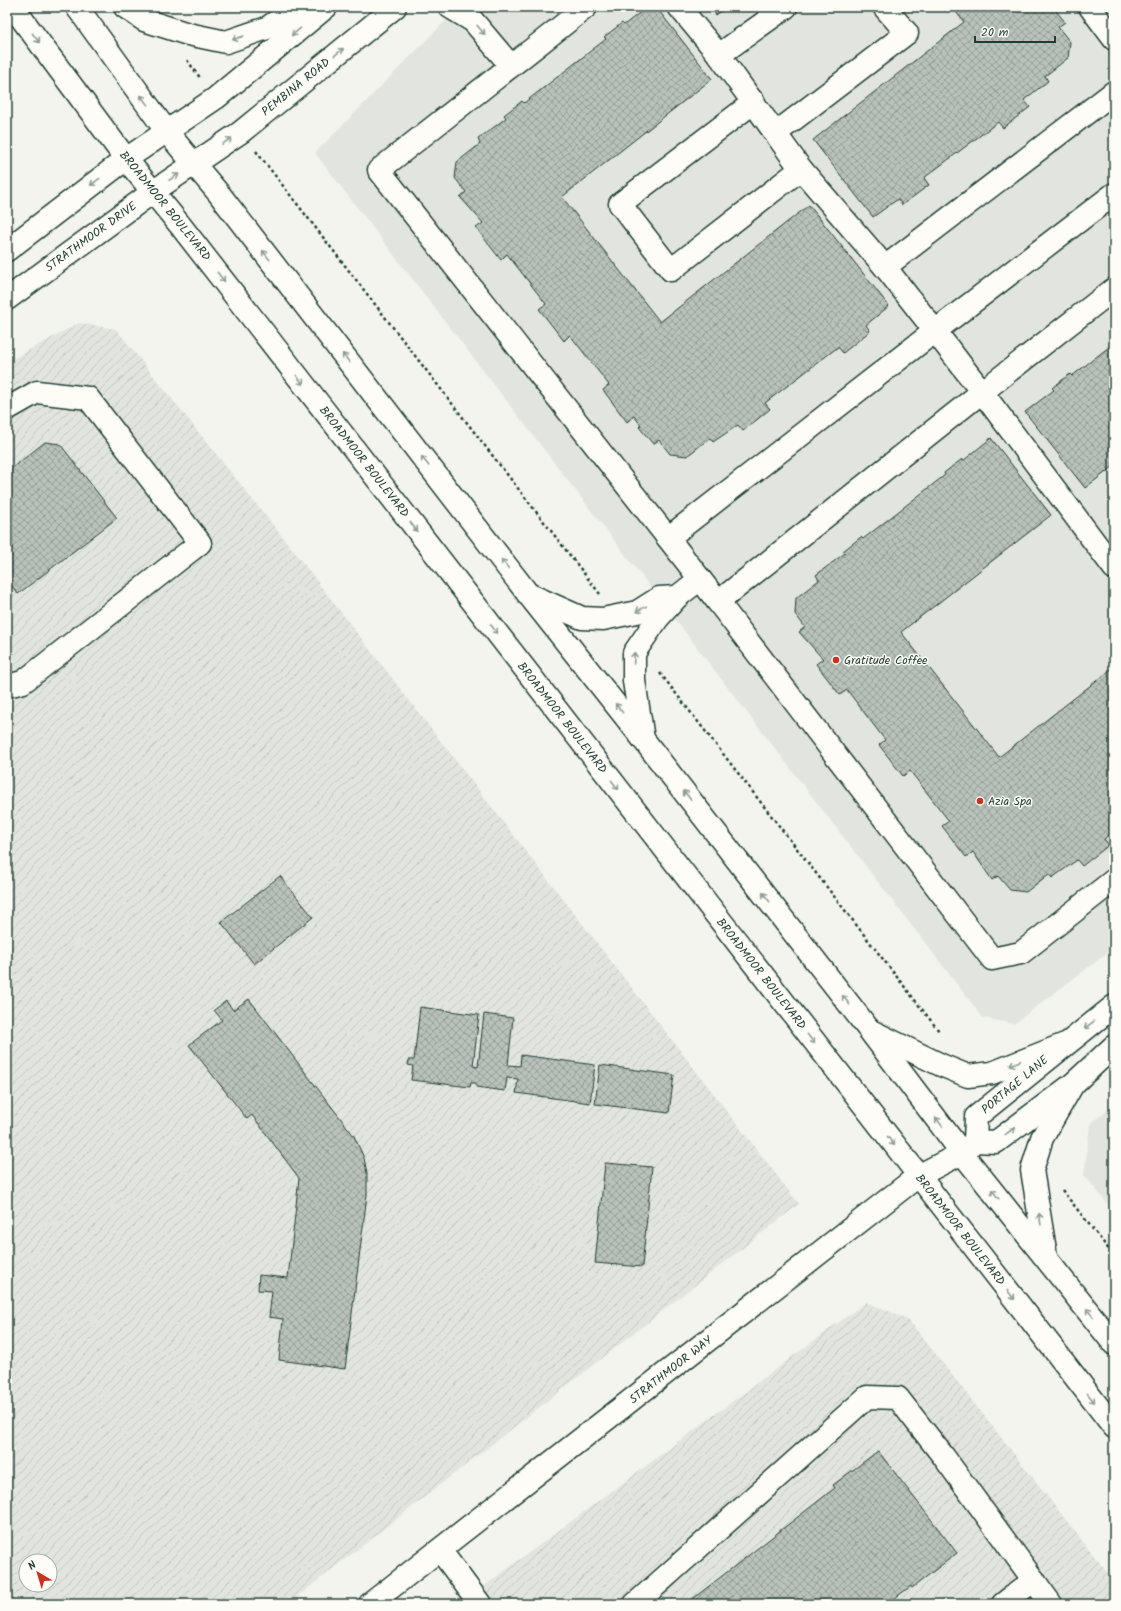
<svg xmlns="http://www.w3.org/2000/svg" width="1121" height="1611" font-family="Kalam,sans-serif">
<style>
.built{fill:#e2e5df}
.industrial{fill:url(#industrial-furrows);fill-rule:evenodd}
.building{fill:url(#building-cross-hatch);stroke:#1f3d34}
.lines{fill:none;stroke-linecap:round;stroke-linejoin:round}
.minor-casing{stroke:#1f3d34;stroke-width:25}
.major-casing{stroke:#1f3d34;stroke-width:25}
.path{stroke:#1f3d34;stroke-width:2.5;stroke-dasharray:3 3;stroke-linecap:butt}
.minor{stroke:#fdfcf7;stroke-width:22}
.major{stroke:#fdfcf7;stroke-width:22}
.oneway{stroke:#8e9c96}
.poi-dot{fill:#c8321e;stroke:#fdfcf7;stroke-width:1.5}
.labels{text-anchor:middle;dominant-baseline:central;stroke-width:3;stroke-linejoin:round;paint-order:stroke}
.street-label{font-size:12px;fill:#1f3d34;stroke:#fdfcf7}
.poi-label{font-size:12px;fill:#1f3d34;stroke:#fdfcf7;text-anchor:start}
</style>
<defs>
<pattern id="industrial-furrows" width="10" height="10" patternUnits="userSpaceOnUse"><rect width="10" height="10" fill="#e2e5df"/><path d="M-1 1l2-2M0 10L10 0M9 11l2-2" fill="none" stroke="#c1c5c0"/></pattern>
<pattern id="building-cross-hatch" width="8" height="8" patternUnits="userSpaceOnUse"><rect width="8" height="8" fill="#b9c1bb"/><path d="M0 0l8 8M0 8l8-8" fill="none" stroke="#969e99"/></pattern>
</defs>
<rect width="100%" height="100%" fill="#f4f4ef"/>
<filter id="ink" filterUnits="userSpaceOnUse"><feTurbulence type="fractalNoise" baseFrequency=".025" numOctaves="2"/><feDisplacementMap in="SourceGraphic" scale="8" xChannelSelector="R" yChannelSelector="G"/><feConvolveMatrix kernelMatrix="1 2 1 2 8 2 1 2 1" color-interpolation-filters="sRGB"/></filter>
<g filter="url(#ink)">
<!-- built -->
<g class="built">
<path d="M459,7h655v941l-100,76 -31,-6 -668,-865z"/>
<path d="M1114,1105v107l-30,-37 6,-51z"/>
</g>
<!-- industrial -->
<g class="industrial">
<path d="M79,323l37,6 173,216 510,659 -511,400h-281v-1242zM26,1561h24v24h-24z"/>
<path d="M866,1302l42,17 206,262v23h-654z"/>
</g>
<!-- building -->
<g class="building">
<path d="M647,7h9l56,72 -150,118 98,125 149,-117 80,101 -23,19 4,6 -27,22 -5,-6 -73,56 5,6 -27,22 -5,-6 -25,17 -3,-4 -23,18 -17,-2 -11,-14 -6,4 -14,-17 2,-2 -7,-9 -7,6 -24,-32 6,-5 -39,-50 -6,6 -25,-32 7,-5 -39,-50 -6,6 -25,-32 7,-5 -23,-26 6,-5 -11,-14 2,-16 23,-18 -2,-5 28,-21 -2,-3 18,-14 2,2 82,-64 -2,-2 18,-14 2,2z"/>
<path d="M710,7h17l-11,8z"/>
<path d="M952,7h101l12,15 -7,5 12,15 -2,16 -23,18 3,5 -24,19 6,7 -27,21 -5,-6 -74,56 5,7 -27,20 -4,-6 -25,18 -60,-77 151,-118z"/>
<path d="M1114,343v123l-29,22 -60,-76 29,-22 -2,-2 18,-14 2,2z"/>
<path d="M991,438l60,77 -150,117 98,125 115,-90v164l-10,8 5,6 -27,21 -5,-6 -25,18 -3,-4 -23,18 -16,-2 -12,-14 -6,4 -19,-28 -7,5 -24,-31 7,-5 -39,-50 -7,5 -24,-31 6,-5 -38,-50 -7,5 -24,-31 7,-5 -24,-27 6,-5 -10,-13 1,-16 23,-18 -3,-5 29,-22 -2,-2 18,-14 2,2 82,-64 -1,-2 18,-14 1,2z"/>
<path d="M45,442l15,2 57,74 -99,76 -11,-14v-108z"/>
<path d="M280,876l33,41 -59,47 -33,-42z"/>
<path d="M249,999l105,137 10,22 3,15v22l-22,174 -66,-9 4,-41 -14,-2 3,-26 -14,-1 1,-15 29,3 11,-100 -47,-63 -5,4 -58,-74 33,-25 -8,-10 12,-9 7,9z"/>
<path d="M420,1007l59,8 -6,51 5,1 6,-53 29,4 -5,47 12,1 1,-11 74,10 -5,38 -74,-10 2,-14 -11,-1 -2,13 -29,-4v-4h-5l-1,4 -59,-7 2,-14 -5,-1 1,-5h5z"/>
<path d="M600,1065l74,10 -5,38 -74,-9z"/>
<path d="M605,1163l47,4 -10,100 -47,-4z"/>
<path d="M878,1451l79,102 -45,35 -1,-2 -24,18h-201l149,-116 -2,-3z"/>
</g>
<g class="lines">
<defs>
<g id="minor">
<path d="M450,7l23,14 38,45"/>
<path d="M586,7l-207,163 289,368"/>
<path d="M679,7l40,48 82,114 84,98 50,64 179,-137"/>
<path d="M1090,7l24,32"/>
<path d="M719,55l67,-48"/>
<path d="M754,102l-134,102 51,66 130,-101"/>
<path d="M776,133l131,-100 -23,-26"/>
<path d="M7,250l119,-91 90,-61 110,-91"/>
<path d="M885,267l229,-175"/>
<path d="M7,299l147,-108 87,-59 154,-125"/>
<path d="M7,409l30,-17 51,6 112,145 -177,139 -16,4"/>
<path d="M1114,568l-132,-176 -264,210 274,357 29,-6 93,-73"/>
<path d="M528,594l54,24 21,1 34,-7 22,-14 18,-1"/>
<path d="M718,602l-50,-64 267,-207 47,61 132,-103"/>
<path d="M643,739l-9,-58v-28l24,-35 19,-21 23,-18"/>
<path d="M975,1141l1,-24 138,-111"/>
<path d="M975,1141l21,1 77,-58 41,-38"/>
<path d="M440,1550l40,54"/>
<path d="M370,1604l548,-428 44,-23 13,-12"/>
<path d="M635,1604l232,-207 31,1 46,59 107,147"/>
<path d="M1003,1604l31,-24"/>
</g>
<g id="major">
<path d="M13,7l113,152 54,66 934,1202"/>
<path d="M77,7l90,125 53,63 308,399 115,145 227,292 92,122 152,191"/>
<path d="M125,7l19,13 44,14 38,8 41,-14 30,-21"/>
<path d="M873,1032l68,33 27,11 24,-3 73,-29"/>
<path d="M1046,1256l-14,-86 10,-32 31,-54"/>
</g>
</defs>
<!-- minor casing -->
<use href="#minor" class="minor-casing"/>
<!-- major casing -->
<use href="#major" class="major-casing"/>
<!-- path -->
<g class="path">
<path d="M187,60l14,19"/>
<path d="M256,151l344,443"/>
<path d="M660,673l279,358"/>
<path d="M1062,1190l52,66"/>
</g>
<!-- minor -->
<use href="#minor" class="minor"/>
<!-- major -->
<use href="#major" class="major"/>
</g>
<!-- one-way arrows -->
<defs><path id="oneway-shaft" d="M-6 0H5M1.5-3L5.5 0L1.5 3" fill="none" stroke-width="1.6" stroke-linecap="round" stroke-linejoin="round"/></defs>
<g class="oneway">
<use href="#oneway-shaft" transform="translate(481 30) rotate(50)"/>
<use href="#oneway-shaft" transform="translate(296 32) rotate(141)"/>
<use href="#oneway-shaft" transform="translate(36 38) rotate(53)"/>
<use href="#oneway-shaft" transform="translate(238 38) rotate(161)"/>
<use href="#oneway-shaft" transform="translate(339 52) rotate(-39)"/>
<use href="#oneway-shaft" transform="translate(144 100) rotate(-126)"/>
<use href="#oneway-shaft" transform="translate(227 141) rotate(-34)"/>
<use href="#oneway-shaft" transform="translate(174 177) rotate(-34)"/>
<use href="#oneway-shaft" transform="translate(95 182) rotate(143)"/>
<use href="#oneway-shaft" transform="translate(266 255) rotate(-128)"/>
<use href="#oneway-shaft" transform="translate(221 277) rotate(52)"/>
<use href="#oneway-shaft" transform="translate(346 358) rotate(-128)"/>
<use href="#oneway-shaft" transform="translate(300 380) rotate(52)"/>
<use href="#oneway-shaft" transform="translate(425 461) rotate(-128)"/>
<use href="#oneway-shaft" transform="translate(414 527) rotate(52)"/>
<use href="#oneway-shaft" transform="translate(505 564) rotate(-128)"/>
<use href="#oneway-shaft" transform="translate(641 609) rotate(152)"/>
<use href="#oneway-shaft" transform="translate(494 629) rotate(52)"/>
<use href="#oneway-shaft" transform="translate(634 658) rotate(-86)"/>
<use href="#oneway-shaft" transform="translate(619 708) rotate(-128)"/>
<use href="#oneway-shaft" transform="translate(615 785) rotate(52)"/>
<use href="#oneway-shaft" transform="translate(687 795) rotate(-128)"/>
<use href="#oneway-shaft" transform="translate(766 897) rotate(-128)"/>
<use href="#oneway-shaft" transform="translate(846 1000) rotate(-128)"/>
<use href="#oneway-shaft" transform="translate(1089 1025) rotate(142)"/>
<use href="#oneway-shaft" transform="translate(811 1039) rotate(52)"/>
<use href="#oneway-shaft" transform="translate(1015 1063) rotate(158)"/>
<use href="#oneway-shaft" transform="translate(939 1122) rotate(-127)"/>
<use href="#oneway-shaft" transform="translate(1010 1131) rotate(-37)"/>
<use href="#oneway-shaft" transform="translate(891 1141) rotate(52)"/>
<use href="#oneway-shaft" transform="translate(995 1194) rotate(-129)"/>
<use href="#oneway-shaft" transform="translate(1040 1219) rotate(-99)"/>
<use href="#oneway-shaft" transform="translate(1011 1295) rotate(52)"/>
<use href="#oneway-shaft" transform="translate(1090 1313) rotate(-128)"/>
<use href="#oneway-shaft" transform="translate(1091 1398) rotate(52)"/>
</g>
</g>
<!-- markers -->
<g class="poi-dot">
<circle cx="836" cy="660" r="4"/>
<circle cx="980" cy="801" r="4"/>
</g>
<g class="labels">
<!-- street labels -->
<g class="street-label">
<text transform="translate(296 87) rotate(-39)">PEMBINA ROAD</text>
<text transform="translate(165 206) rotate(51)">BROADMOOR BOULEVARD</text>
<text transform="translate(91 237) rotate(-36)">STRATHMOOR DRIVE</text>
<text transform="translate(364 462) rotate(52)">BROADMOOR BOULEVARD</text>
<text transform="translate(562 718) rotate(52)">BROADMOOR BOULEVARD</text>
<text transform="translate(761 974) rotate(52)">BROADMOOR BOULEVARD</text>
<text transform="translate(1015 1085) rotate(-40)">PORTAGE LANE</text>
<text transform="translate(960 1230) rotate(52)">BROADMOOR BOULEVARD</text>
<text transform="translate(671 1370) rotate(-38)">STRATHMOOR WAY</text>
</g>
<!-- poi labels -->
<g class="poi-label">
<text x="844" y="660">Gratitude Coffee</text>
<text x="988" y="801">Azia Spa</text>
</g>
</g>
<!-- margin -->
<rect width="1121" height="1611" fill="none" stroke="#fdfcf7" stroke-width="24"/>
<rect x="12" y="12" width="1097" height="1587" fill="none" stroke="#1f3d34" stroke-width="1.5" filter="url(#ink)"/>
<!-- north arrow -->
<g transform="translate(38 1573) rotate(322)"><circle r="19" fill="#fdfcf7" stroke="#a4b0a9"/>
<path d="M0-3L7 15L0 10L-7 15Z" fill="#c8321e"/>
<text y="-6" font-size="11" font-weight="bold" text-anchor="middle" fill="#1f3d34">N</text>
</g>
<!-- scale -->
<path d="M975 36v6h80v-6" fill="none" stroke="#1f3d34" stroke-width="2"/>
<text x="981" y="36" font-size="12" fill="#1f3d34" stroke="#fdfcf7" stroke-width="3" paint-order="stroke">20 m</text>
</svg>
